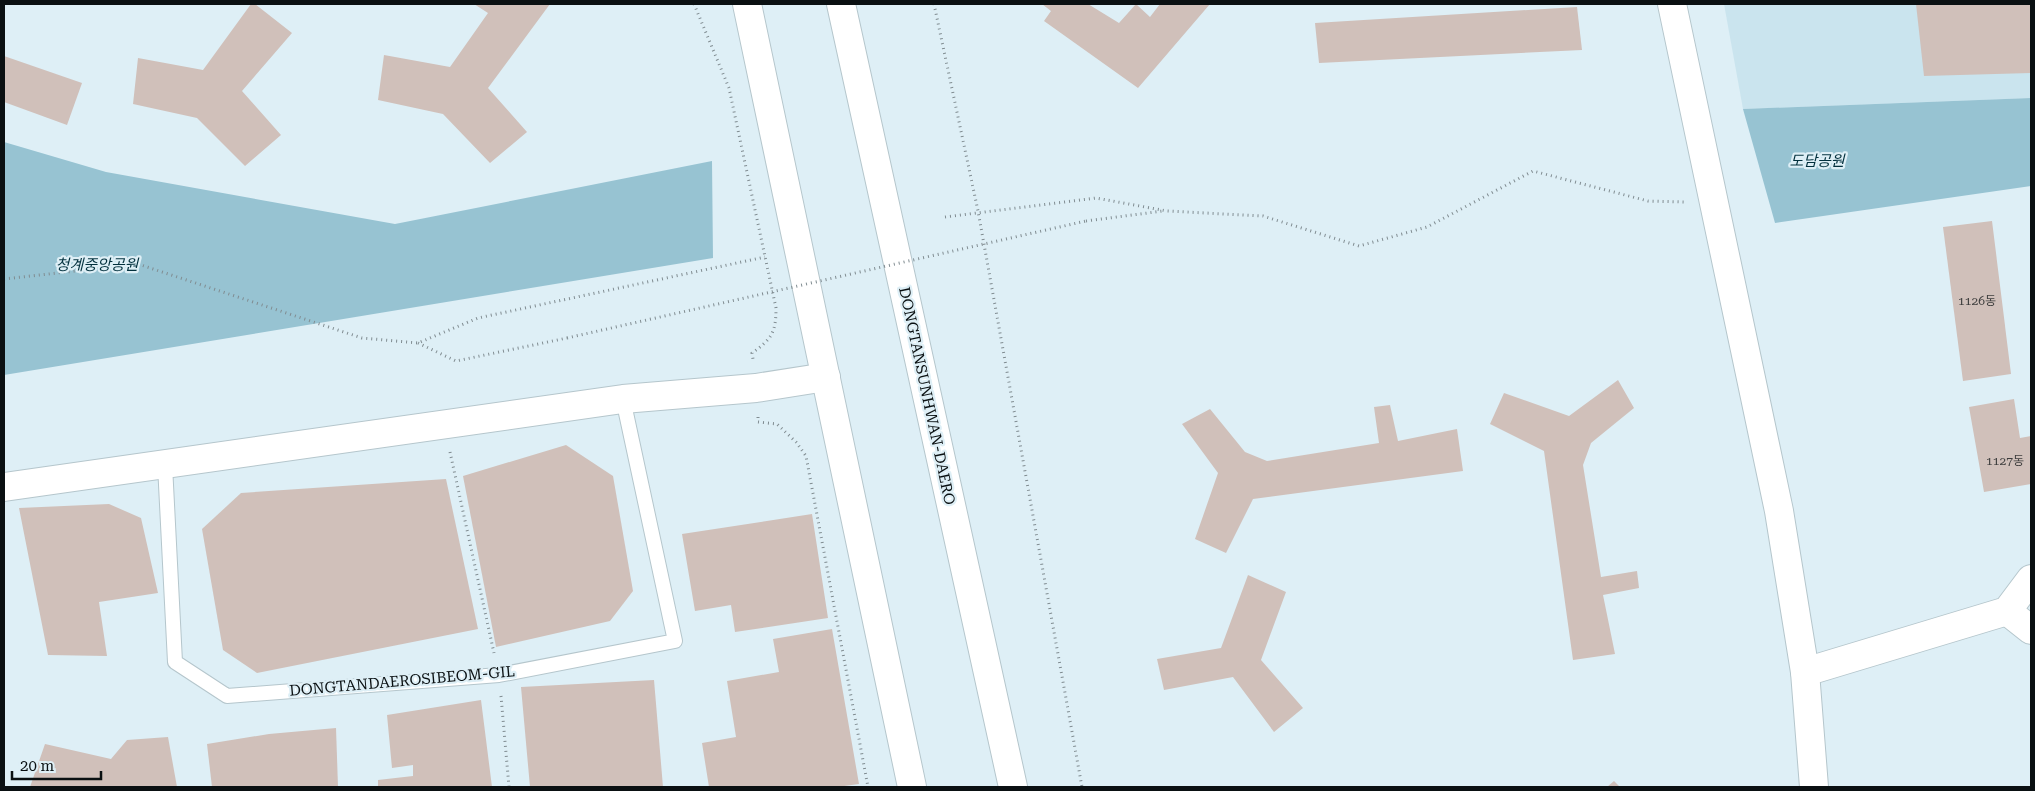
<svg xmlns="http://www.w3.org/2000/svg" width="2035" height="791" font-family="'Roboto Serif','Noto Sans KR',serif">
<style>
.built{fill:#cae4ee}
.green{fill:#97c3d2}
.building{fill:#d0c0ba}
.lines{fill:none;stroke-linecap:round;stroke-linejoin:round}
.service-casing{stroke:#b5c6cc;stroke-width:16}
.minor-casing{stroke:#b5c6cc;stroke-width:30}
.tertiary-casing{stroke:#b5c6cc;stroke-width:30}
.path{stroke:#808c91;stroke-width:3;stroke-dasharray:1 4;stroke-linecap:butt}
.service{stroke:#fff;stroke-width:14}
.minor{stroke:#fff;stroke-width:28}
.tertiary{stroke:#fff;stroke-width:28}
.path-bridge{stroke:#808c91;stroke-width:3;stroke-dasharray:1 4;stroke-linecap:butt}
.labels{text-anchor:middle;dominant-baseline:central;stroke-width:4.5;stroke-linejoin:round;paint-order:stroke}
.number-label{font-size:12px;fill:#3c3c3c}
.park-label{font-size:15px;font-style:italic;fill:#02303d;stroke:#deeff6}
.street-label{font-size:15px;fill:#0a1012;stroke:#deeff6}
</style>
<rect width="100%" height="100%" fill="#deeff6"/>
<!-- built -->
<path class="built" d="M1724,4h307v94l-288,11z"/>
<!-- green -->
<g class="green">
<path d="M2031,98v88l-256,37 -32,-114z"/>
<path d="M4,142l102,30 289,52 317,-63 1,97 -709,117z"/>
</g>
<!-- building -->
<g class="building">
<path d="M251,4h4l37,29 -50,58 39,44 -36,31 -48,-48 -64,-14 5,-46 65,12z"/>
<path d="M474,4h76l-62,84 39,44 -37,31 -47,-49 -65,-14 6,-45 66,12 38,-54z"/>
<path d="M1042,4h46l31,19 17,-19 14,13 10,-13h50l-72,84 -94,-67 7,-10z"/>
<path d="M1916,4h115v69l-107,3z"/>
<path d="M1577,7l5,43 -263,13 -4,-40z"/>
<path d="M4,56l78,27 -15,42 -63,-23z"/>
<path d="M1992,221l19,153 -48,7 -20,-154z"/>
<path d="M1618,380l16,28 -43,35 -8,22 18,112 36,-6 2,17 -36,7 12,59 -42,6 -29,-209 -54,-27 14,-31 65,23z"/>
<path d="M2014,399l6,39 11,-2v48l-47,8 -15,-85z"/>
<path d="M1390,405l8,36 59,-12 6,42 -210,28 -27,54 -31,-14 23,-66 -36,-49 28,-15 35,43 22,9 112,-18 -5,-36z"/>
<path d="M566,445l47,31 20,115 -23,30 -114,26 -33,-171z"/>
<path d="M446,479l32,150 -221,44 -34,-23 -21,-121 39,-36z"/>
<path d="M109,504l32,14 17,75 -59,9 8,54 -59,-1 -29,-147z"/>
<path d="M812,514l16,104 -93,14 -4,-27 -36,6 -13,-77z"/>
<path d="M1248,575l38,17 -25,68 42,48 -29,24 -41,-55 -69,13 -7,-31 64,-11z"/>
<path d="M832,629l27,155 -22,3h-128l-7,-44 34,-6 -9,-56 52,-9 -6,-33z"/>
<path d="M654,680l9,107h-133l-9,-100z"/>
<path d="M481,700l11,87h-114v-7l35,-4v-11l-21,3 -5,-53z"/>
<path d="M336,728l2,59h-126l-5,-43 62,-10z"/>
<path d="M168,737l9,50h-147l15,-43 66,15 16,-19z"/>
<path d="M1614,781l6,6h-13z"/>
</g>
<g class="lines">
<defs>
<path id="service" d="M165,465l10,197 52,34 272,-21 176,-34 -52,-242"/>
<g id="minor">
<path d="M2007,611l24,19"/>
<path d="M1805,672l202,-61 24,-32"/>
</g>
<g id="tertiary">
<path d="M747,4l165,783"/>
<path d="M841,4l172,783"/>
<path d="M1672,4l107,507 26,161 9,115"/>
<path d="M4,487l619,-88 133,-11 70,-11"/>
</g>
</defs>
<!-- service casing -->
<use href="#service" class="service-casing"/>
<!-- minor casing -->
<use href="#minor" class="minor-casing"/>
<!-- tertiary casing -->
<use href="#tertiary" class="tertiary-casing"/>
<!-- path -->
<g class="path">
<path d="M694,4l35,84 47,220c0,24 -4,31 -24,45l1,6"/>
<path d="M934,4l44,207 104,576"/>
<path d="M945,217l151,-19 71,13 96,5 96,30 68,-19 106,-56 115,30 36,1"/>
<path d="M1086,221l77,-10"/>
<path d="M4,279l134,-15 224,74 56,5 60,-25 287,-61"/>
<path d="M418,343l38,18 111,-23"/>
<path d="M758,417v5l19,2 19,18 10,14 62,331"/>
<path d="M450,452l44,201"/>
<path d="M501,696l8,91"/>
</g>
<!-- service -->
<use href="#service" class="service"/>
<!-- minor -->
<use href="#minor" class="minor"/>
<!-- tertiary -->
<use href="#tertiary" class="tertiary"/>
<!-- path-bridge -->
<path class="path-bridge" d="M567,338l519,-117"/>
</g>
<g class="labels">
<!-- number labels -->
<g class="number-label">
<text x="1977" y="301">1126동</text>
<text x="2005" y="461">1127동</text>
</g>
<!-- park labels -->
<g class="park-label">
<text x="1817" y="161">도담공원</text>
<text x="97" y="265">청계중앙공원</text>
</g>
<!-- street labels -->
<g class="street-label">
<text transform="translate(927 396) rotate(78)">DONGTANSUNHWAN-DAERO</text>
<text transform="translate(402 681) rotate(-5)">DONGTANDAEROSIBEOM-GIL</text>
</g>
</g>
<!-- border -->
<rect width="2035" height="791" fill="none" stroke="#0a1012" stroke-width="10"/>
<!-- scale -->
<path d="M12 771v8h89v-8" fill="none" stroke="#0a1012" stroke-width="2.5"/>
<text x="20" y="771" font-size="15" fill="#0a1012" stroke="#deeff6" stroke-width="4" paint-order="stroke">20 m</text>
</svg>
